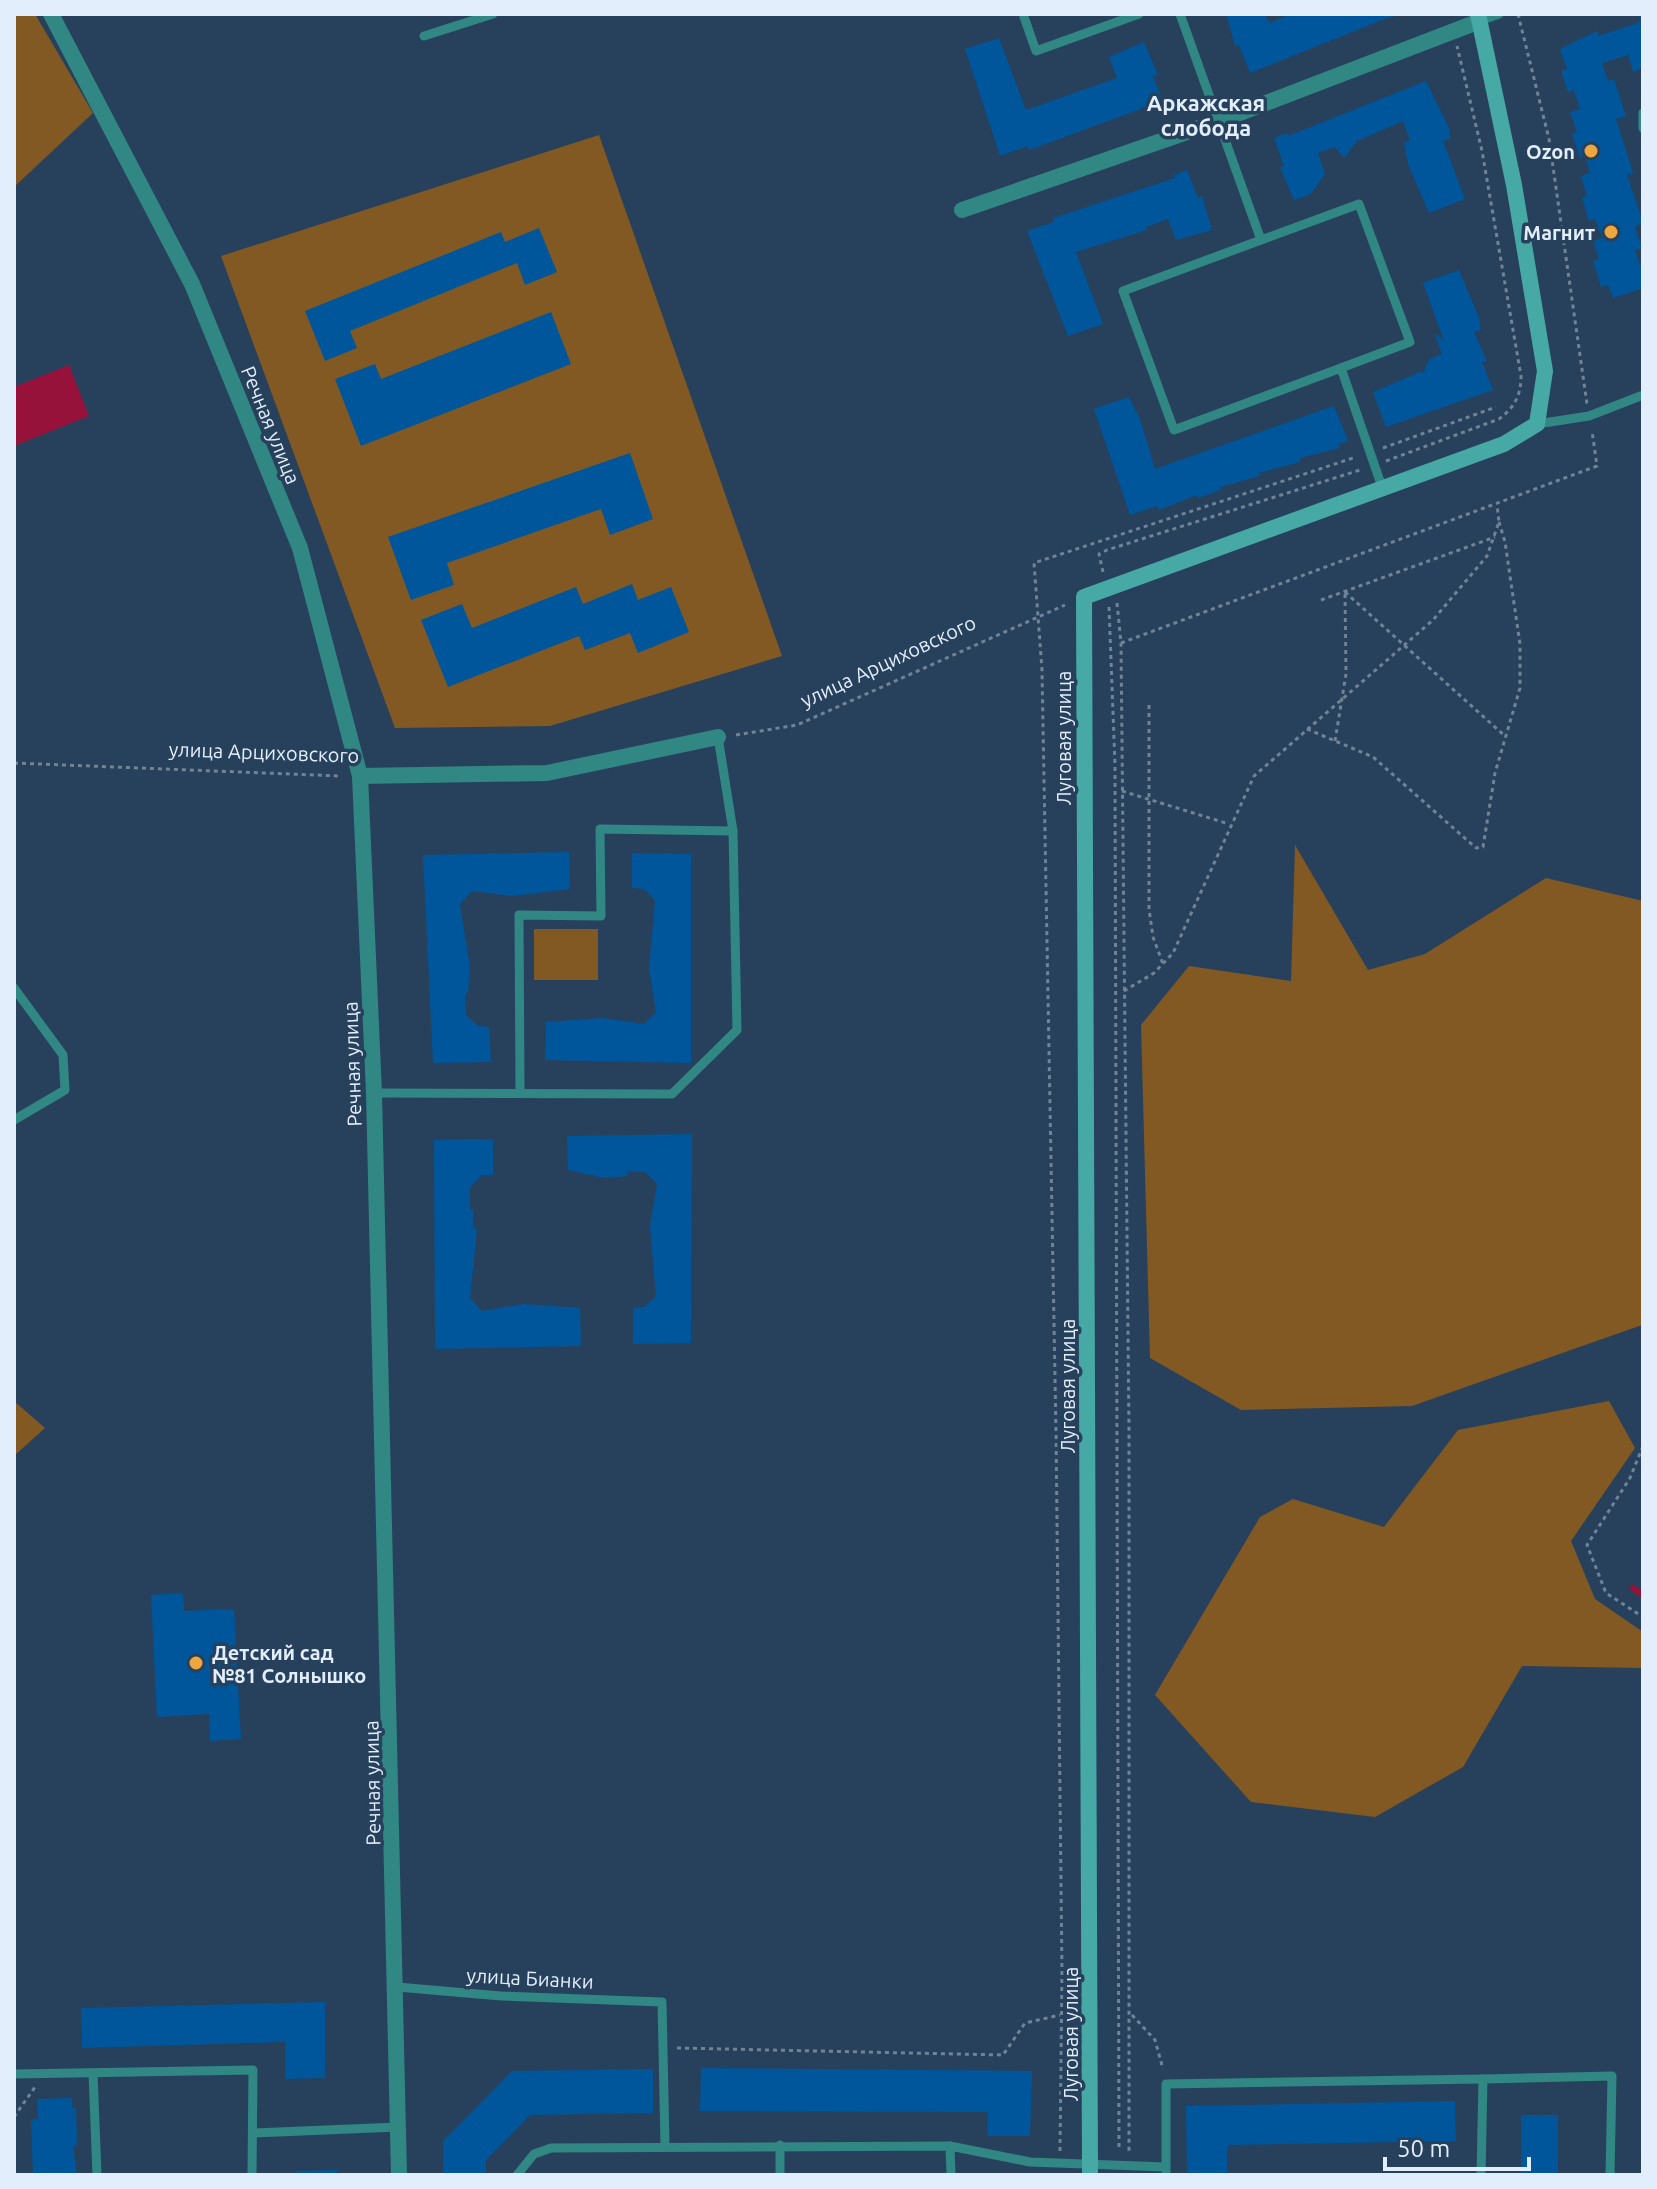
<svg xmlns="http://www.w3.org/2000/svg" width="1657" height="2189" font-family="Ubuntu,sans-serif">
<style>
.green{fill:#825923}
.water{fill:#97123b}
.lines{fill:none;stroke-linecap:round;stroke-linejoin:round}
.stream{stroke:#97123b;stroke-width:6}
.building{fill:#00569b}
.path{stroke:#6f8399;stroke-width:3;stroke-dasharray:4 4;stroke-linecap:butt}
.lane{stroke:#318783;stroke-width:9}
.street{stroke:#318783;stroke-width:16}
.secondary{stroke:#46a9a5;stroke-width:16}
.poi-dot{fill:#f0a63f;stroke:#27415c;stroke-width:3}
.labels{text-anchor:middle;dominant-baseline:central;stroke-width:7;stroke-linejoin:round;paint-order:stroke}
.poi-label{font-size:20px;font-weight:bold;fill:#e2eefc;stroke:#27415c;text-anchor:end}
.street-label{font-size:20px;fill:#e2eefc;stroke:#27415c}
.neighbourhood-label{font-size:22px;font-weight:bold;fill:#e2eefc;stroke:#27415c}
</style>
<rect width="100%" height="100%" fill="#27415c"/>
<!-- green -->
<g class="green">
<path d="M14,14h21l58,99 -79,74z"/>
<path d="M599,135l183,521 -232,70 -155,2 -174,-472z"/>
<path d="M1295,845l73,125 57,-16 121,-76 97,23 -1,424 -230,81 -171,4 -91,-52 -9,-333 48,-59 102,15z"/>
<rect x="534" y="929" width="64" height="51"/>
<path d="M14,1401l31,27 -31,28z"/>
<path d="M1609,1401l26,47 -64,93 24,58 48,33v36l-121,-2 -59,101 -88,50 -124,-15 -96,-107 105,-178 33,-18 91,28 74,-97z"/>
</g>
<!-- water -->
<path class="water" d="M69,365l20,51 -75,30v-59z"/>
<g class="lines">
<!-- stream -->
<path class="stream" d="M1633,1588l10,7"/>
</g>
<!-- building -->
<g class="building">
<path d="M1226,14h39l4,9 22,-9h113l-17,4 -137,55 -11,-28 -4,1z"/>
<path d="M1643,15v53l-10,4 -5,-17 -26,8 6,18 6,-2 12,37 -10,3 17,54 -6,2 16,47 -8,5 7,21 -7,2 5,15 3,-1v24l-30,10 -5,-13 -7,2 -8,-26 6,-2 -6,-18 9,-3 -7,-19 -6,2 -7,-23 5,-2 -6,-20 9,-3 -5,-17 -5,2 -8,-24 5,-2 -7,-20 10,-3 -6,-19 -6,2 -7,-21 6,-2 -7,-20 37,-18 1,5 43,-14 -2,-6z"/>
<path d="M999,38l27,72 91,-32 -8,-21 35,-15 14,33 -5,1 11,28 -14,5 -1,-3 -120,44 -1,-4 -28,10 -35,-107z"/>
<path d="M1426,81l23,47 1,11 -7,2 22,58 -36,14 -21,-49 -4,-21 6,-3 -7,-19 -46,20 -13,17 -9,-11 -17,6 7,21 -14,20 -17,6 -14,-32 4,-2 -10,-28 13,-5 1,3z"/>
<path d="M1187,170l11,28 4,-2 10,34 -36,10 -8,-21 -22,8 1,3 -71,22 27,72 -35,12 -41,-105 27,-9 -1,-4 122,-40 -1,-3z"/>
<path d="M539,228l18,44 -32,13 -8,-22 -167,68 7,17 -32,13 -20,-50 196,-79 4,10z"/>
<path d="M1459,270l20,48 2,12 -7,2 13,29 -5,1 11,28 -107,37 -13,-35 49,-21 1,3 6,-15 13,-5 -8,-21 10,8 -21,-58z"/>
<path d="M551,312l20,52 -210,82 -26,-67 40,-15 6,15z"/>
<path d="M1129,397l11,22 15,50 179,-63 14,35 -10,3 2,4 -40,10v4l-41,11 1,3 -40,11 1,3 -23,8 -1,-3 -38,15 -2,-4 -27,9 -36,-106z"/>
<path d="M630,453l23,66 -43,16 -9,-26 -154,54 7,22 -43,15 -23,-63z"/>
<path d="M632,584l6,16 33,-13 18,45 -51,21 -8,-20 -45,17 -6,-14 -131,51 -27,-67 41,-16 10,24 104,-41 7,17z"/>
<path d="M569,852l1,37 -57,7 -41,-5 -12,13 10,63 -2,26h-3l1,22 12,11 11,1 2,35 -58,1 -10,-208z"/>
<path d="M632,853l59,1v209l-146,-3 1,-38 57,-4 41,6 12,-12 -7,-43 6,-68 -11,-12 -12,-1z"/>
<path d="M692,1134l-1,209 -58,1v-36l11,-1 12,-11 -6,-69 7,-43 -12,-12 -18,-1v5l-23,2 -36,-8 -1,-34z"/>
<path d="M493,1139v36h-11l-12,12v22h3v18l4,3 -7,68 12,13 42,-7 56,4 1,38 -146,3 -1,-209z"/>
<path d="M183,1593l1,18 50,-2 7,130 -31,2 -1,-27 -52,3 -6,-122z"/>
<path d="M325,2002v76l-40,1v-37l-203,6 -1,-40z"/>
<path d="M701,2068l331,3 -2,65h-43l1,-24 -288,-1z"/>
<path d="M653,2069v44l-123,2 -44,45v15h-43v-34l69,-70z"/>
<path d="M72,2098v10h4l1,38h-4l4,29h-44l-2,-56h7l-1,-20z"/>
<path d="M1455,2101l1,40 -229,4v30h-40l-1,-69z"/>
<rect x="1521" y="2115" width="37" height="60"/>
<path d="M337,2170v5h-41v-4z"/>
</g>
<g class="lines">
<!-- path -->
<g class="path">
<path d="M1518,14l31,125 38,265"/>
<path d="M1383,448l113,-41"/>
<path d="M1386,461l113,-42c16,-12 22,-24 22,-43l-39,-225 -25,-105"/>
<path d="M1103,572l-4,-18 8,-4 253,-80"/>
<path d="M1345,592l161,145"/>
<path d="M1321,600l174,-63"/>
<path d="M1117,603l4,40 8,788v720"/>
<path d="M1109,607l6,158 4,1386"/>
<path d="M1121,643l476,-177 -5,-35"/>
<path d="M1149,705v204l4,28 10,27"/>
<path d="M1307,729l66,28 103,91 7,-1 12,-74 25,-85v-44l-15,-102 -6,-20"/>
<path d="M736,735l61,-10 268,-120"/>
<path d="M1335,741l11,-67 -1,-82"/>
<path d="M14,763l326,13"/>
<path d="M1122,791l107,33"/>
<path d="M1124,991l30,-18 19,-20 81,-177 179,-156 54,-64 12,-34 -2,-17"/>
<path d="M1643,1446l-13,32 -43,67 19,48 37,24"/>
<path d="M1132,2015l23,25 8,29"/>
<path d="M677,2048l326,7 22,-32 35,-8"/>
<path d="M14,2117l21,-30"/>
<path d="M1060,2151l2,-178 -6,-541 -14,-762 -8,-107 322,-106"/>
</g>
<!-- lane -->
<g class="lane">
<path d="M1023,14l13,37 103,-37"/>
<path d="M1180,14l81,226 98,-36 51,138 -69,26 42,122"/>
<path d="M1480,21l19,-7"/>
<path d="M424,36l69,-22"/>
<path d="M1643,113v15"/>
<path d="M1261,240l-138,51 51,139 167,-62"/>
<path d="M1537,424l52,-8 54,-21"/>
<path d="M14,988l49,67 2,35 -51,30"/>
<path d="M520,1091l-1,-176 82,1 -1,-87 133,2"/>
<path d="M374,1093l298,1 65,-64 -4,-199 -15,-94"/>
<path d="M397,1987l104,9 161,6 3,143"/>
<path d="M93,2073l4,102"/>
<path d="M14,2074l239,-4 -1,105"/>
<path d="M253,2133l145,-6"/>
<path d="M780,2145v30"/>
<path d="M950,2146l1,29"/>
<path d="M517,2175l17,-21 17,-6 399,-2 80,16 136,5"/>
<path d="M1166,2175v-91l317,-5"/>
<path d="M1481,2175l2,-96 129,-3 -2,99"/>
</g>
<!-- street -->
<g class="street">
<path d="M51,14l141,270 108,264 60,228 14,317 25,1082"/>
<path d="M962,210l257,-89 261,-100"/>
<path d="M360,776l187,-3 171,-36"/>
</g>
<!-- secondary -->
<path class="secondary" d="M1090,2175l-6,-1578 420,-153 33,-20 8,-53 -31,-186 -36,-171"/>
</g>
<!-- markers -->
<g class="poi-dot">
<circle cx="1591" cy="151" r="8"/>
<circle cx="1611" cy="232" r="8"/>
<circle cx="196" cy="1663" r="8"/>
</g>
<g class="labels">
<!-- poi labels -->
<g class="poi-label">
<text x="1575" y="151">Ozon</text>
<text x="1595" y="232">Магнит</text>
<text x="212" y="1652" text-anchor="start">Детский сад<tspan x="212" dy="23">№81 Солнышко</tspan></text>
</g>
<!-- street labels -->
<g class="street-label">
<text transform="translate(271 425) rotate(68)">Речная улица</text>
<text transform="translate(888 661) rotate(-25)">улица Арциховского</text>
<text transform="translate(1063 738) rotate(-90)">Луговая улица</text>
<text transform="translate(264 752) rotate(2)">улица Арциховского</text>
<text transform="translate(352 1064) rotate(-92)">Речная улица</text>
<text transform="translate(1067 1386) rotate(-90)">Луговая улица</text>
<text transform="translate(372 1783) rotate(-91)">Речная улица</text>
<text transform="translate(530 1978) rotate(3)">улица Бианки</text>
<text transform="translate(1070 2034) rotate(-90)">Луговая улица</text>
</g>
<!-- neighbourhood labels -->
<g class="neighbourhood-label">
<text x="1206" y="102">Аркажская<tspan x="1206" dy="25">слобода</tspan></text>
</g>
</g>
<!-- border -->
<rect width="1657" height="2189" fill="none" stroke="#e2eefc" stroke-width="32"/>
<!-- scale -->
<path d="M1385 2157v12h144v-12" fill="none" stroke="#e2eefc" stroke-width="4"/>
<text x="1397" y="2157" font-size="24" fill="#e2eefc" stroke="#27415c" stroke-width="6" paint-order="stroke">50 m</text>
</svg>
